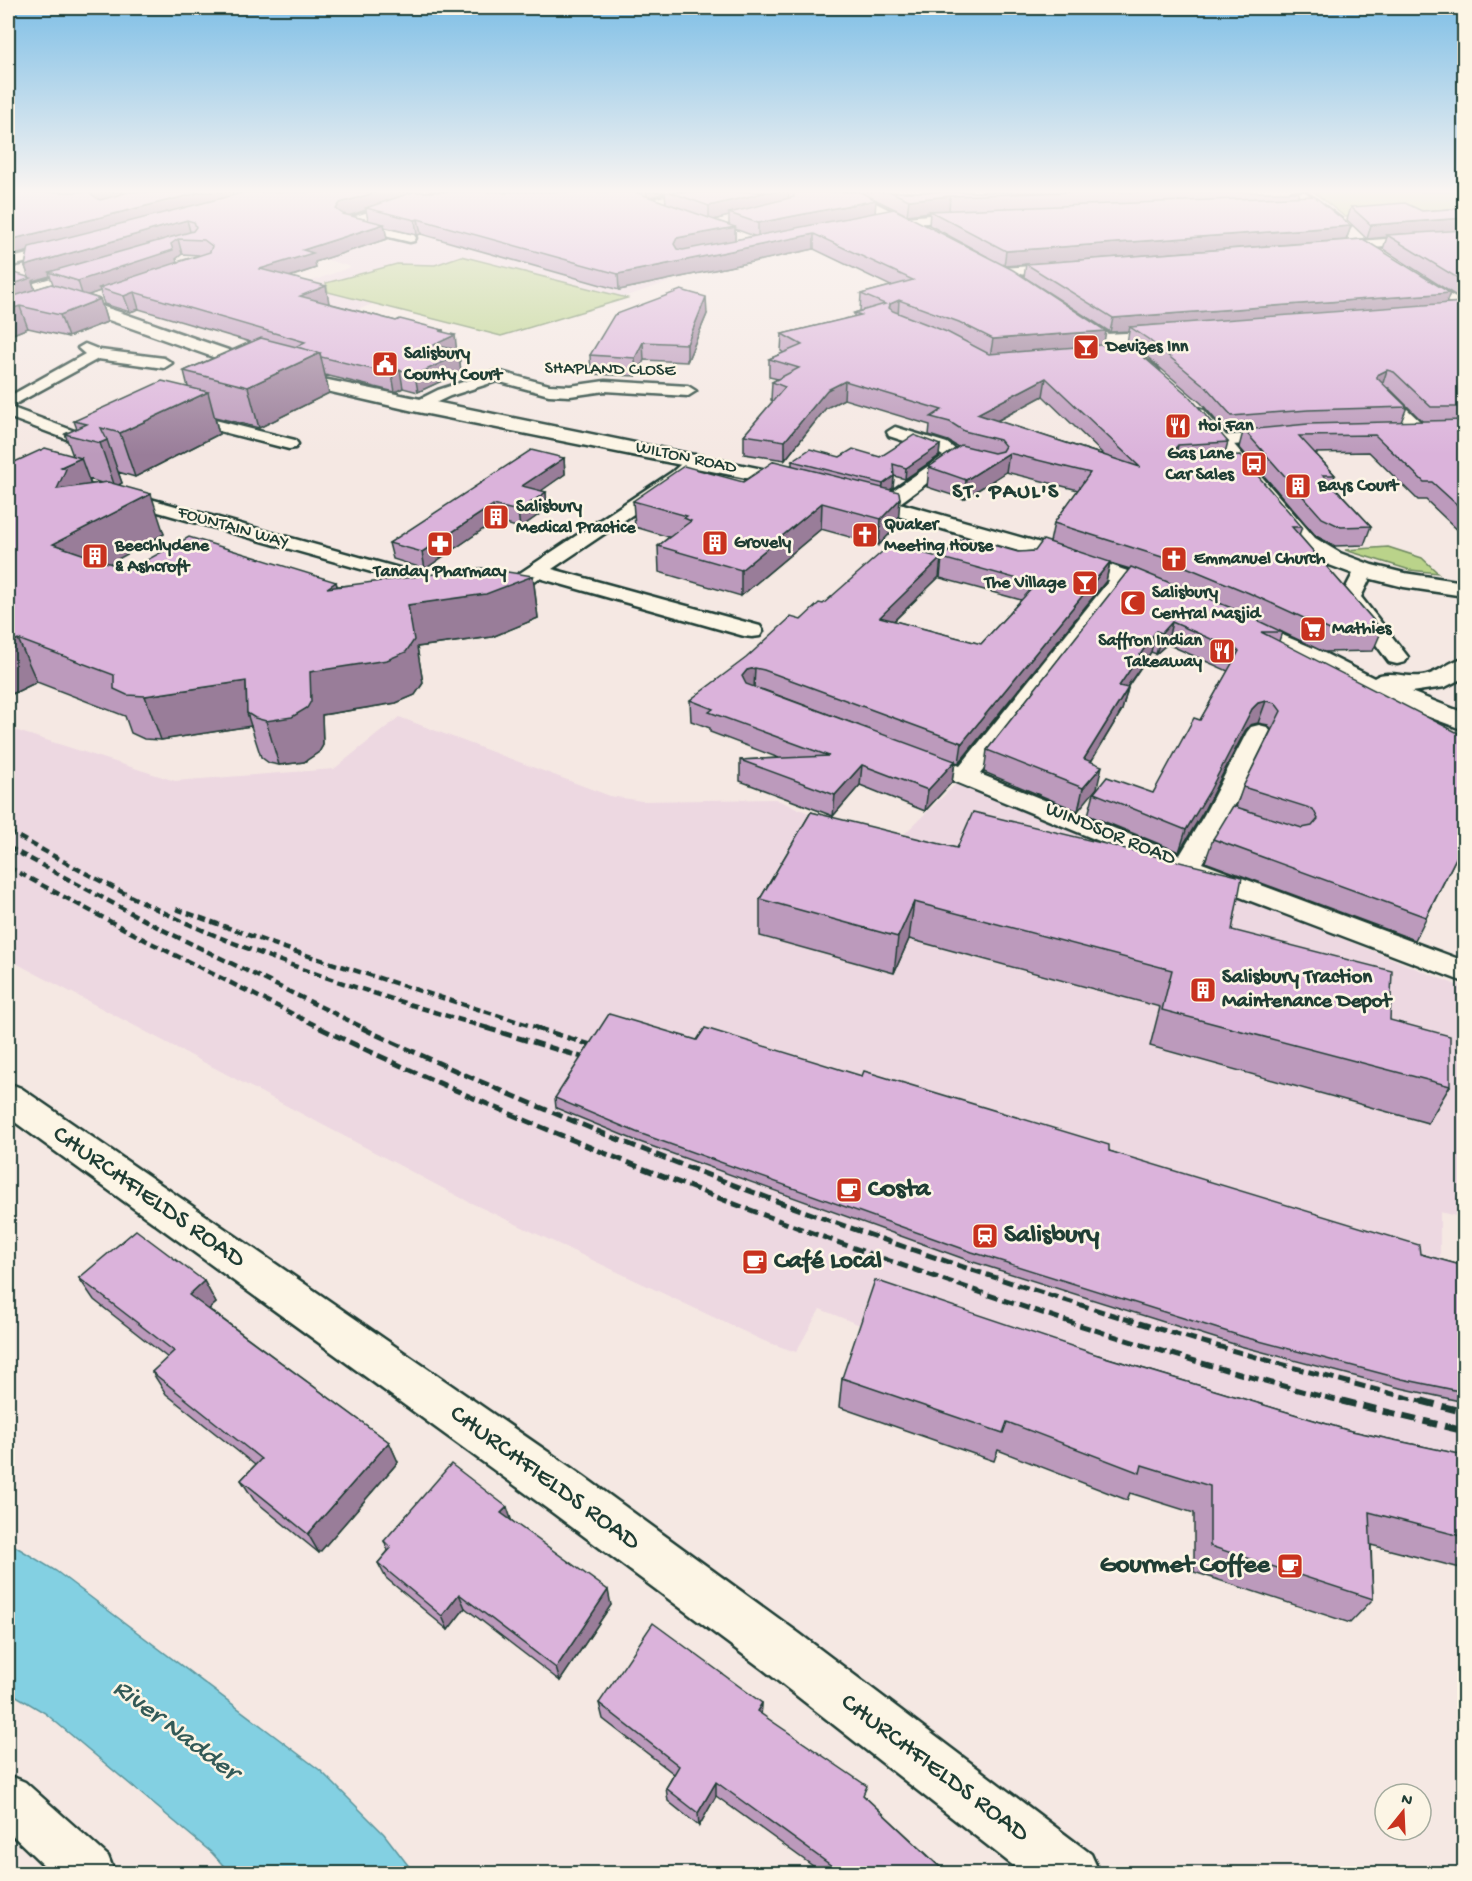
<svg xmlns="http://www.w3.org/2000/svg" width="1472" height="1881" font-family="'Gochi Hand',sans-serif">
<style>
.built{fill:#edd8e1}
.green{fill:#bad38a;stroke:#6c885f;stroke-width:1.5}
.water{fill:#83d0e2;stroke:#5b959c;stroke-width:1.5}
.lines{fill:none;stroke-linecap:round;stroke-linejoin:round}
.street-casing{stroke:#1f3d34;stroke-width:5}
.secondary-casing{stroke:#1f3d34;stroke-width:5}
.primary-casing{stroke:#1f3d34;stroke-width:5}
.highway-casing{stroke:#1f3d34;stroke-width:5}
.street{fill:#fcf5e5;fill-rule:evenodd}
.secondary{fill:#fcf5e5;fill-rule:evenodd}
.primary{fill:#fcf5e5;fill-rule:evenodd}
.highway{fill:#fcf5e5;fill-rule:evenodd}
.rail-far2{stroke:#1f3d34;stroke-width:4.5;stroke-dasharray:8 4.5;stroke-linecap:butt}
.rail-far1{stroke:#1f3d34;stroke-width:5;stroke-dasharray:11 5;stroke-linecap:butt}
.rail{stroke:#1f3d34;stroke-width:7;stroke-dasharray:14 7;stroke-linecap:butt}
.wall{fill:#bc9abc;stroke:#1f3d34;stroke-width:1.5;fill-rule:evenodd}
.shaded-wall{fill:#997d99;stroke:#1f3d34;stroke-width:1.5}
.building{fill:#dbb3db;stroke:#1f3d34;stroke-width:1.5;fill-rule:evenodd}
.labels{text-anchor:middle;dominant-baseline:central;stroke-width:5;stroke-linejoin:round;paint-order:stroke}
.far-poi-label{font-size:18px;font-weight:bold;fill:#1f3d34;stroke:#fcf5e5;text-anchor:start}
.far-street-label{font-size:18px;fill:#1f3d34;stroke:#fcf5e5}
.street-label{font-size:21px;fill:#1f3d34;stroke:#fcf5e5}
.poi-label{font-size:21px;font-weight:bold;fill:#1f3d34;stroke:#fcf5e5;text-anchor:start}
.far-district-label{font-size:22px;font-weight:bold;letter-spacing:1.5px;fill:#1f3d34;stroke:#fcf5e5}
.near-poi-label{font-size:26px;font-weight:bold;fill:#1f3d34;stroke:#fcf5e5;text-anchor:start}
.near-street-label{font-size:26px;fill:#1f3d34;stroke:#fcf5e5}
.near-water-label{font-size:27px;font-style:italic;fill:#335a57;stroke:#fcf5e5}
</style>
<rect width="100%" height="100%" fill="#f5e8e3"/>
<filter id="ink" filterUnits="userSpaceOnUse"><feTurbulence type="fractalNoise" baseFrequency=".0167" numOctaves="2"/><feDisplacementMap in="SourceGraphic" scale="12" xChannelSelector="R" yChannelSelector="G"/><feConvolveMatrix kernelMatrix="1 2 1 2 8 2 1 2 1" color-interpolation-filters="sRGB"/></filter>
<g filter="url(#ink)">
<!-- built -->
<g class="built">
<path d="M232,231l126,16 63,-9 27,-7 197,38 27,12 -167,55 -130,-33 -41,16 -72,-20 89,-32z"/>
<path d="M399,717l211,79 32,5 133,-2 104,43 20,-3 61,-59 182,77 322,131v230l-24,-6v47l-27,-5 51,23v292l-116,-30 -154,19v-45l-65,-20 -2,7 -129,-49 -4,10 -155,-54 26,-80 -45,-18 -24,43 -32,-11 -297,-140 -459,-242v-231l167,53 159,-12z"/>
</g>
<!-- green -->
<g class="green">
<path d="M1314,192h150v16l-119,9z"/>
<path d="M461,256l166,42 -126,38 -173,-44 -2,-9 71,-19 38,1z"/>
<path d="M1388,547l34,11 16,15 -28,-3 -65,-20z"/>
</g>
<!-- water -->
<path class="water" d="M8,1542l48,29 265,200 63,63 30,39h-184l-18,-20 -167,-140 -37,-22z"/>
<g class="lines">
<defs>
<g id="street">
<path d="M432,192h17l-89,31 54,12 2,3 -2,3 -4,1 -63,-15 -6,-4 2,-3z"/>
<path d="M681,192h20l-2,2 -54,13 -6,-3 2,-2z"/>
<path d="M1292,192h13l36,27 -2,3h-8z"/>
<path d="M967,212l4,1v6l-66,6 -6,-4 6,-4z"/>
<path d="M1464,233v8l-131,10 -6,-4 6,-4z"/>
<path d="M63,245l6,4 -2,3 -59,15v-8z"/>
<path d="M1063,264l5,1 2,3 -2,3 -66,5 -7,-4 7,-4z"/>
<path d="M89,267l7,4 -2,3 -65,19 -7,-4 2,-3z"/>
<path d="M1415,274l49,29v10l-5,-1 -49,-31 -2,-3z"/>
<path d="M1166,331l5,1 2,3 -2,3 -65,4 -7,-4 7,-4z"/>
<path d="M85,344l15,6 64,8 8,5 -8,5 -66,-9 -88,48 94,35 3,4 -3,4 -6,1 -90,-34v-20l77,-43 -7,-6z"/>
<path d="M497,371l52,14 21,1 35,-5 83,5 8,5 -8,5 -83,-5 -35,5 -21,-1 -52,-14 -47,15 -32,15 -8,-5 2,-3 26,-13z"/>
<path d="M1381,388l6,2 38,36 2,4 -2,4h-12l-38,-38 -2,-3z"/>
<path d="M179,411l116,29 3,4 -3,4 -6,1 -116,-30 -2,-3 2,-3z"/>
<path d="M895,427l52,16 17,13 -71,52h-14l-2,-4 2,-4 64,-44 -8,-5 -46,-15 -2,-4z"/>
<path d="M1280,431l6,1 2,4 -2,4 -64,6 -6,-1 -3,-4 3,-4 6,-1z"/>
<path d="M696,455l6,1 3,4 -21,20 -132,89 208,57 3,5 -3,5 -8,1 -8,-1 -205,-58c-15,10 -32,25 -51,20l-3,-4 3,-4 14,-5 170,-113 18,-16z"/>
<path d="M118,490l335,93 3,4 -3,4h-14l-327,-92 -3,-4 3,-4z"/>
<path d="M1364,564l7,2 3,4 -13,27 47,60 -3,5 -8,2 -8,-2 -48,-65 16,-31z"/>
<path d="M1123,570l7,2 3,4 -3,4 -150,194 200,81 24,-40 43,-83 4,-5 8,-2 8,2 4,5 -41,83 -28,48 262,98v21l-287,-109 -267,-110 -3,-5 3,-5 9,-2 9,2 32,13 156,-194z"/>
<path d="M8,1775l17,7 83,74 7,18h-62l-45,-43z"/>
</g>
<path id="secondary" d="M8,1083l13,5 562,388 217,158 291,220 9,20h-76l-260,-204 -215,-160 -541,-393z"/>
<g id="primary">
<path d="M837,192h17l77,39 -7,4 -5,-1z"/>
<path d="M1067,308l6,2 83,57 3,4 -3,4h-12l-83,-59 -2,-3z"/>
<path d="M1197,408l7,2 111,128 25,15 32,12 32,8 60,9v14l-60,-9 -48,-12 -32,-12 -25,-15 -109,-130 -3,-4 3,-4z"/>
</g>
<g id="highway">
<path d="M8,278c107,27 208,73 315,101l478,98 7,2 3,4 -3,4 -7,2 -383,-77 -104,-24 -56,-15 -183,-65 -67,-20z"/>
<path d="M857,491l226,64 91,33 4,5 -4,5 -8,2 -8,-2 -91,-33 -218,-63 -3,-5 3,-5z"/>
<path d="M1244,619l72,30 58,29c12,-9 32,0 47,-2 16,-1 28,-15 43,-18l-1,20 -18,9 -34,5 53,21v17l-102,-38 -127,-61 -3,-5 3,-5z"/>
</g>
</defs>
<!-- street casing -->
<use href="#street" class="street-casing"/>
<!-- secondary casing -->
<use href="#secondary" class="secondary-casing"/>
<!-- primary casing -->
<use href="#primary" class="primary-casing"/>
<!-- highway casing -->
<use href="#highway" class="highway-casing"/>
<!-- street -->
<use href="#street" class="street"/>
<!-- secondary -->
<use href="#secondary" class="secondary"/>
<!-- primary -->
<use href="#primary" class="primary"/>
<!-- highway -->
<use href="#highway" class="highway"/>
<!-- rail-far2 -->
<g class="rail-far2">
<path d="M8,831c78,43 157,86 241,118 79,31 161,56 242,80"/>
<path d="M8,847l153,82 205,100"/>
<path d="M8,867l139,74 176,88"/>
<path d="M176,909l117,42 248,78"/>
</g>
<!-- rail-far1 -->
<g class="rail-far1">
<path d="M320,1028c186,89 376,164 570,233 151,53 303,103 458,142"/>
<path d="M362,1028c341,159 702,283 1066,375"/>
<path d="M486,1028l112,34"/>
<path d="M536,1028l68,21"/>
</g>
<!-- rail -->
<g class="rail">
<path d="M1342,1401l122,30"/>
<path d="M1422,1401l42,11"/>
</g>
</g>
<!-- wall -->
<g class="wall">
<path d="M8,192h116l-4,2 9,-2h1170l-1,4 53,30 -5,14 104,53 -4,10 18,-1v234l-38,-36h-8l-49,-48 -54,1 20,22 -3,9 39,42 -7,19 -29,1 -19,-10 -77,-89 4,-15 -16,1 -26,-30 -57,-49 -17,-11 2,-12 -19,1 -86,-55 2,-13 -22,2 99,79 125,97 -4,14 78,71 -3,8 83,95 -9,21 -49,1 -42,-20 -3,9 185,201 -49,98 -210,-78 8,-23 23,-32 7,-20 28,-57 -3,-5 -10,-2 -8,2 -5,6 -43,83 -23,38 -91,-37 6,-22h59l47,-73 28,-49 -61,-27 -11,10 -5,-2 -24,36h1l-6,22 -31,52 -13,49 -94,-39 3,-22 143,-181 -20,-6 -4,18 -147,182 -4,-1 -3,20 -27,29 -65,-26 -27,31 -93,-35v-21l39,-2 -69,-26v-4l-19,-7 -1,-21 133,-96 116,-27 -45,44 87,23 40,-44 -81,-22 2,-20 93,-7 15,-9 4,-19 24,-33 -72,-18 -42,27 -37,-12 2,-20 29,-20 -10,-6 -19,-6 1,-10 -86,-26 -18,9 -41,52 -41,-6v-19l29,-34 -2,-1 1,-18 6,-3 -9,-2v-18l15,-6 -3,-2 1,-17 72,-17v-4l6,-2 1,-17 30,-8 -77,-37 -195,41 -198,-56 -4,1 -33,-8 3,12 -72,23 1,6 -26,9 39,26h-1l68,18 47,9v2l14,21 -2,1 4,1 2,17 -43,20 -15,-4 -8,4 -70,-17 4,18 -70,35 -44,-11 4,17 -84,43 -17,-5 4,11 -3,2 45,49 -54,29 19,7 207,12 1,4 196,-10 5,42 -46,19 -75,10 6,36 -8,12 -19,8 -74,12 1,30 -4,7 -15,10 -25,3 -10,-2 -8,-6 -10,-31 -90,14 -17,-1 -13,-6 -6,-17 -88,-34 -29,14v-231l65,-9 -8,-22 12,-5 -3,-8 114,-34 -4,-16 66,-29 -111,-33 -9,3 -26,-8 -4,-13 -12,4 12,4 7,23 -39,15 -40,-9 -20,8 21,-59 -4,-11 3,-14 -14,3 -6,-2zM665,193l1,10 -17,-6zM872,198l35,17 23,-3 -1,13 59,32 -113,-44zM366,210l2,10 -18,-4zM729,216v9l-16,-5zM735,229l19,7 -19,4zM182,254l17,1 -22,7 -1,-3zM50,276l3,8 -18,5 -3,-8zM1387,388h2l34,34h-22l6,-15zM1043,396l61,59 -107,-34zM89,479l12,4 -10,1zM760,689l4,1 96,36z"/>
<path d="M1351,207l71,4 42,-3v93l-81,-52 4,-12 -20,2 -20,-19z"/>
<path d="M707,314l-20,48 -43,-2 -8,16 -45,-2 -1,-19z"/>
<path d="M940,445l-1,11 -34,23 -11,-3 -1,12 -3,1 8,36 -19,20 -58,-16 -80,67 -82,-24 -1,-26 11,-9 -34,-10 -2,-26 110,-19 49,-17v-4l48,-4h40z"/>
<path d="M564,458l1,16 -25,17 6,1 1,17 -27,19 -25,-7 -70,48 -32,-10 -4,-16z"/>
<path d="M811,812l421,118 158,90 60,66 -22,37 -278,-77 10,-39 -251,-68 -15,34 -134,-37v-37z"/>
<path d="M697,1040l412,111 311,103 44,12v136l-68,-15 -156,-41 -270,-85 -333,-120 -81,-33 -1,-10z"/>
<path d="M79,1278l125,3 12,22 -7,6 180,133 9,20 -79,91 -65,-53 -13,-20 14,-15 -89,-71 -14,-22 16,-14 -74,-58z"/>
<path d="M1098,1355l249,75 117,25v114l-93,-24 2,54 -23,24 -156,-51v-59l-64,-20 -3,7 -129,-50 -4,11 -155,-54 3,-29z"/>
<path d="M511,1520l100,85 -51,76 -95,-73 -17,22 -62,-52 -8,-15 10,-12 -4,-10z"/>
<path d="M599,1703h163l-1,11 103,82 84,78h-124l-108,-78 -17,30 -31,-25 -2,-13 8,-14 -71,-55z"/>
</g>
<!-- shaded-wall -->
<g class="shaded-wall">
<path d="M93,192h31l-25,12 -8,-10z"/>
<path d="M202,192h59l-247,63 -5,-15z"/>
<path d="M377,192h48l-59,16v2l-24,8 -6,-9 4,-6z"/>
<path d="M647,192h18v1l-18,5z"/>
<path d="M767,192h22l-1,9 -59,12v3l-20,5v-15z"/>
<path d="M950,196l-1,15h-19v1l-23,3 2,-15z"/>
<path d="M876,200l-1,15 -117,23v-15z"/>
<path d="M1464,218v13l-77,4v2l-20,2 4,-14z"/>
<path d="M418,219l3,15 -4,1 -2,-15z"/>
<path d="M187,220l4,15 -13,4 4,15 -6,5 2,6 -79,23 1,3 -17,6 -5,-16 -29,-9 1,4 -18,5 6,19 -18,7 8,21 -20,8v-50l21,-8 -4,-12z"/>
<path d="M384,224l3,15 -72,23 1,6 -52,17 -4,-16 43,-19z"/>
<path d="M1351,226l-5,14 -342,26 2,-15z"/>
<path d="M735,227v15l-57,12 -4,-10 3,-6z"/>
<path d="M814,234v15l-195,41 -1,-16z"/>
<path d="M326,286l3,17 -26,9 -3,-16z"/>
<path d="M134,292l5,17 -9,3 -6,-16z"/>
<path d="M1450,293l-5,13 -315,21 -1,4 -19,1 3,-14z"/>
<path d="M706,297l1,17 -20,48v-18z"/>
<path d="M100,299l7,23 -39,15 -8,-22z"/>
<path d="M899,300l-1,17 -10,7 2,-20z"/>
<path d="M443,330l1,10 11,-5 2,18 -3,1 5,1 2,17 -43,20 -3,-17 24,-44z"/>
<path d="M1106,331l-3,17 -113,9 3,-18z"/>
<path d="M643,342l1,18 -8,16 -1,-18z"/>
<path d="M320,353l9,40 -70,35 -11,-41z"/>
<path d="M400,370l3,18 -8,4 -3,-18z"/>
<path d="M1387,370l-5,16 -10,5 5,-16z"/>
<path d="M1046,378l-3,18 -69,37 3,-19z"/>
<path d="M845,381l-1,18 -18,9 -41,52v-19l42,-51z"/>
<path d="M208,392l11,42 -84,43 -15,-44z"/>
<path d="M107,440l15,43 -7,4 -15,-44z"/>
<path d="M940,445l-1,11 -34,23 1,-11z"/>
<path d="M1178,445l-4,19 -1,-13z"/>
<path d="M1009,453l-3,19 -42,27 2,-19z"/>
<path d="M81,458l14,39 -38,-8 4,-22z"/>
<path d="M564,458l1,16 -41,29 -2,-17z"/>
<path d="M894,476l-1,12 -11,7 1,-11z"/>
<path d="M546,492l1,17 -27,19 -2,-17z"/>
<path d="M151,494l13,40 -95,52 -16,-42z"/>
<path d="M900,499l-2,26 -19,20 2,-26z"/>
<path d="M822,503l-1,26 -80,67v-26z"/>
<path d="M493,505l2,16 -70,48 -3,-17z"/>
<path d="M941,558l-2,19 -61,59 2,-19z"/>
<path d="M1110,562l-4,19 -147,182 3,-20z"/>
<path d="M533,576l5,42 -46,19 -75,10 6,36 -8,12 -19,8 -74,12 1,30 -4,7 -15,10 -25,3 -13,-44 44,-49 98,-67z"/>
<path d="M336,582l10,42 -19,-36z"/>
<path d="M1172,622l-5,22 -11,10 6,-21z"/>
<path d="M1156,631l-5,21 -38,55 6,-21z"/>
<path d="M18,639l19,43 -29,14v-52z"/>
<path d="M755,668l-1,20 -8,2 -4,-14 5,-6z"/>
<path d="M246,681l1,32 4,13 -90,14 -16,-44z"/>
<path d="M1128,688l-6,22 -43,71 5,-22z"/>
<path d="M1266,701l-8,22 -8,2 -5,6 -43,83 -23,38 7,-22 66,-121 6,-6z"/>
<path d="M955,761l-3,21 -27,29 3,-21z"/>
<path d="M862,765l-2,20 -27,31 2,-21z"/>
<path d="M1102,766l-5,22 -19,23 5,-23z"/>
<path d="M914,902l-5,37 -15,34 4,-36z"/>
<path d="M204,1281l12,22 -15,13 -12,-21z"/>
<path d="M389,1442l9,20 -79,91 -11,-19z"/>
<path d="M507,1507l5,15 -11,-9z"/>
<path d="M608,1590l3,15 -51,76 -4,-13z"/>
<path d="M459,1594l6,14 -17,22 -6,-14z"/>
<path d="M762,1703l-1,15 -4,-7z"/>
<path d="M716,1782v14l-17,30 -1,-13z"/>
</g>
<!-- building -->
<g class="building">
<path d="M8,192h85l-2,2 9,6 29,-8h73l-193,48 -1,-1z"/>
<path d="M246,192h131l-37,11 -4,6 7,5 41,10 -81,26 10,3 -53,16 66,17 -26,10 96,25 4,-2 43,11 -4,1 16,4 -21,10 19,4 -6,3 12,3 -44,20 -15,-5 -8,4 -71,-17 -1,-4 -25,-6 10,-5 -171,-50 -10,4 -25,-8 111,-36 2,-6 -8,-6 -26,-1 -7,5 2,6 -95,31 -29,-9 144,-41 3,-4 -2,-5 -7,-2 -162,46 4,-19z"/>
<path d="M413,192h88l5,1 2,-1h127l100,35 -58,11 -3,6 3,5 6,1 211,-41 119,61 93,61 -113,8 -34,-17 -60,-22 -9,4 -1,4 4,3 54,21 42,22 136,-11 8,5 56,48 39,46 -50,3 -5,6 4,5 8,2 55,-3 62,72h-10l90,103 -50,1 -83,-38 -87,-36 -108,-34 36,-50 -81,-20 -43,27 -37,-13 32,-22 33,8 8,-2 3,-5 -5,-6 -36,-9 -14,-9 -19,-5 11,-7 -97,-29 -18,9 -42,51 -41,-6 41,-48 -13,-5 27,-14 -30,-9 33,-14 -20,-11 79,-19 -7,-2 31,-9 -24,-10 52,-14 -99,-46 -196,40 -200,-55 -3,1 -49,-12zM1046,378l94,89 -163,-53z"/>
<path d="M670,192h97l-58,14z"/>
<path d="M794,192h66l16,8 -118,23 -29,-10 65,-16z"/>
<path d="M891,192h183l-124,4 -41,4z"/>
<path d="M1314,196l37,30 -345,25 -76,-40z"/>
<path d="M1405,203l17,8 42,-3v10l-93,7 -20,-18z"/>
<path d="M1464,230v52l-77,-47z"/>
<path d="M1363,239l87,54 -337,25 -87,-54z"/>
<path d="M8,271l23,7 -23,8z"/>
<path d="M51,284l49,15 -40,16 -40,-9 -12,4v-12z"/>
<path d="M681,290l25,7 -19,47 -44,-2 -8,16 -45,-3 24,-40z"/>
<path d="M1464,302v105h-33l-37,-35 -7,-2 -10,5v3l30,29 -99,3 -76,6 -26,-29 -58,-48 -18,-12z"/>
<path d="M261,338l59,15 -72,34 -64,-16z"/>
<path d="M162,381l46,11 -88,41 -19,-5 6,12 -7,3 -35,-9 22,-10 -13,-3z"/>
<path d="M1464,420v91l-32,-29h-8l-49,-47 -76,1 36,39h-12l48,51 -30,1 -19,-9 -78,-88 64,-6z"/>
<path d="M914,435l26,10 -34,23 -13,-4 1,12 -11,8 -91,-23 18,-12 30,8 13,-8 27,8z"/>
<path d="M45,448l36,10 -20,9 5,2 -9,20 51,-7 43,12 -98,50 76,26 60,-33 147,45 -9,6 154,-20 52,8 -47,18 -78,11 6,35 -8,12 -19,8 -77,12 1,29 -4,7 -15,9 -26,4 -11,-3 -8,-5 -1,-32 -101,15 -18,-1 -13,-6v-14l-96,-36 -10,5v-179z"/>
<path d="M531,450l33,8 -42,28 24,6 -28,19 -25,-6 -71,47 -33,-9z"/>
<path d="M774,461l125,31 1,7 -19,20 -59,-16 -81,67 -83,-24 33,-25 -7,-3 3,-2 -54,-15 51,-35 59,16z"/>
<path d="M964,537l54,15 17,-1 8,-11 67,22 -148,181 -198,-73 -9,-2 -8,2 -5,6 4,8 209,77 -27,29 -66,-25 -27,30 -95,-35 89,-4 -120,-44 4,-3 -23,-9 56,-42 45,-41 10,3 18,-17 4,1 68,-60 50,14 -61,59 101,27 55,-60 -94,-26z"/>
<path d="M1131,567l98,40 53,25h-21l203,104v106l-38,75 -213,-78 20,-33 69,22 10,-2 6,-7 -5,-10 -70,-22 38,-76 -6,-8 -9,-2 -8,2 -6,6 -43,83 -23,38 -92,-37 13,-16 46,16 41,-75 6,2 39,-69 -67,-29 -10,11 -6,-2 -37,55 9,2 -44,71 18,7 -19,22 -96,-38z"/>
<path d="M811,812l146,36 16,-36 269,65 -10,53 160,41 -2,49 60,16v50l-288,-76 10,-40 -258,-68 -16,35 -138,-38z"/>
<path d="M609,1014l88,26 8,-12 157,48 2,-5 245,74v6l310,94 1,9 44,12v126l-62,-13 -158,-42 -272,-85 -336,-120 -81,-34z"/>
<path d="M136,1230l68,51 -15,14 200,147 -81,92 -67,-54 20,-21 -109,-87 22,-21 -95,-73z"/>
<path d="M875,1280l223,75 249,75 117,25v82l-95,-25 4,87 -163,-53v-60l-68,-21 -2,8 -133,-51 -4,11 -161,-55z"/>
<path d="M451,1464l56,43 -6,6 107,77 -52,78 -97,-74 -17,22 -64,-53 13,-15 -7,-7z"/>
<path d="M653,1623l109,80 -5,8 110,75 -4,9 84,79h-104l-127,-92 -18,31 -32,-25 13,-22 -80,-63z"/>
</g>
</g>
<!-- sky -->
<linearGradient id="sky" x2="0" y2="1"><stop stop-color="#7fbfe6"/><stop offset="0.42" stop-color="#faf5f2"/><stop offset="1" stop-color="#faf5f2" stop-opacity="0"/></linearGradient>
<rect width="1472" height="455" fill="url(#sky)"/>
<!-- icons -->
<defs>
<symbol id="bar-square" viewBox="-11 -11 22 22"><rect x="-9" y="-9" width="18" height="18" rx="4" fill="#c8321e" stroke="#fcf5e5"/><path d="M-6-5H6L.8 .8V4.5H3.5V6h-7V4.5H-.8V.8Z" fill="#fff"/></symbol>
<symbol id="civic-square" viewBox="-11 -11 22 22"><rect x="-9" y="-9" width="18" height="18" rx="4" fill="#c8321e" stroke="#fcf5e5"/><path d="M-.6-6.5H3V-4.5H.6V-3L4-1V1h2V6H-6V1h2V-1L-.6-3ZM-1.2 2.5V6h2.4V2.5Z" fill="#fff"/></symbol>
<symbol id="restaurant-square" viewBox="-11 -11 22 22"><rect x="-9" y="-9" width="18" height="18" rx="4" fill="#c8321e" stroke="#fcf5e5"/><path d="M-5-6h1v4h1v-4h1v4h1v-4h1v5L-1.5 .5V6h-2V.5L-5-1ZM5-6V6H3V1.5H1.5Q1.5-4 5-6Z" fill="#fff"/></symbol>
<symbol id="bus-square" viewBox="-11 -11 22 22"><rect x="-9" y="-9" width="18" height="18" rx="4" fill="#c8321e" stroke="#fcf5e5"/><path d="M-5-6H5V4H4V6H2V4H-2V6H-4V4H-5ZM-3.5-4V0h7V-4ZM-3.5 1.2v1.5H-2V1.2ZM2 1.2v1.5H3.5V1.2Z" fill="#fff"/></symbol>
<symbol id="building-square" viewBox="-11 -11 22 22"><rect x="-9" y="-9" width="18" height="18" rx="4" fill="#c8321e" stroke="#fcf5e5"/><path d="M-4-6H4V6H1V3H-1V6H-4ZM-2.5-4.3h1.7v1.8h-1.7ZM.8-4.3h1.7v1.8H.8ZM-2.5-1h1.7V.8h-1.7ZM.8-1h1.7V.8H.8Z" fill="#fff"/></symbol>
<symbol id="church-square" viewBox="-11 -11 22 22"><rect x="-9" y="-9" width="18" height="18" rx="4" fill="#c8321e" stroke="#fcf5e5"/><path d="M-1.2-6h2.4v3.5h3.3v2.4h-3.3V6h-2.4V-.1h-3.3v-2.4h3.3Z" fill="#fff"/></symbol>
<symbol id="pharmacy-square" viewBox="-11 -11 22 22"><rect x="-9" y="-9" width="18" height="18" rx="4" fill="#c8321e" stroke="#fcf5e5"/><path d="M-2-6h4v4h4v4h-4v4h-4v-4h-4v-4h4Z" fill="#fff"/></symbol>
<symbol id="mosque-square" viewBox="-11 -11 22 22"><rect x="-9" y="-9" width="18" height="18" rx="4" fill="#c8321e" stroke="#fcf5e5"/><path d="M3.5-4.9A6 6 0 1 0 3.5 4.9A5 5 0 1 1 3.5-4.9Z" fill="#fff"/></symbol>
<symbol id="supermarket-square" viewBox="-11 -11 22 22"><rect x="-9" y="-9" width="18" height="18" rx="4" fill="#c8321e" stroke="#fcf5e5"/><path d="M-6-5.5h2.5l.6 2H6L4.5 2H-2.5L-4.4-4H-6ZM-1.5 3.2a1.3 1.3 0 1 0 .1 0ZM3 3.2a1.3 1.3 0 1 0 .1 0Z" fill="#fff"/></symbol>
<symbol id="cafe-square" viewBox="-11 -11 22 22"><rect x="-9" y="-9" width="18" height="18" rx="4" fill="#c8321e" stroke="#fcf5e5"/><path d="M-5.5-4.5H6V0H3Q3 3.5 0 3.5H-2.5Q-5.5 3.5-5.5 0ZM3-3.2v2h1.7v-2ZM-6 4.5H4V6H-6Z" fill="#fff"/></symbol>
<symbol id="station-square" viewBox="-11 -11 22 22"><rect x="-9" y="-9" width="18" height="18" rx="4" fill="#c8321e" stroke="#fcf5e5"/><path d="M-3-6H3Q5-6 5-4V2Q5 4 3 4L4.5 6H3L1.5 4h-3L-3 6H-4.5L-3 4Q-5 4-5 2V-4Q-5-6-3-6ZM-3.5-4v3h7v-3ZM-3.5 1v1.5H-2V1ZM2 1v1.5H3.5V1Z" fill="#fff"/></symbol>
</defs>
<g fill-rule="evenodd">
<use href="#bar-square" x="1071" y="332" width="30" height="30"/>
<use href="#civic-square" x="370" y="349" width="30" height="30"/>
<use href="#restaurant-square" x="1163" y="411" width="30" height="30"/>
<use href="#bus-square" x="1239" y="449" width="30" height="30"/>
<use href="#building-square" x="1283" y="471" width="30" height="30"/>
<use href="#building-square" x="481" y="502" width="30" height="30"/>
<use href="#church-square" x="850" y="520" width="30" height="30"/>
<use href="#building-square" x="700" y="528" width="30" height="30"/>
<use href="#pharmacy-square" x="425" y="529" width="30" height="30"/>
<use href="#building-square" x="80" y="541" width="30" height="30"/>
<use href="#church-square" x="1159" y="544" width="30" height="30"/>
<use href="#bar-square" x="1070" y="568" width="30" height="30"/>
<use href="#mosque-square" x="1118" y="588" width="30" height="30"/>
<use href="#supermarket-square" x="1298" y="614" width="30" height="30"/>
<use href="#restaurant-square" x="1207" y="636" width="30" height="30"/>
<use href="#building-square" x="1188" y="975" width="30" height="30"/>
<use href="#cafe-square" x="834" y="1175" width="30" height="30"/>
<use href="#station-square" x="970" y="1221" width="30" height="30"/>
<use href="#cafe-square" x="740" y="1247" width="30" height="30"/>
<use href="#cafe-square" x="1275" y="1551" width="30" height="30"/>
</g>
<g class="labels">
<!-- far-poi labels -->
<g class="far-poi-label">
<text x="1106" y="347">Devizes Inn</text>
<text x="404" y="354">Salisbury<tspan x="404" dy="21">County Court</tspan></text>
<text x="1198" y="426">Hoi Fan</text>
<text x="1234" y="454" text-anchor="end">Gas Lane<tspan x="1234" dy="21">Car Sales</tspan></text>
<text x="1318" y="486">Bays Court</text>
<text x="516" y="507">Salisbury<tspan x="516" dy="21">Medical Practice</tspan></text>
<text x="884" y="525">Quaker<tspan x="884" dy="21">Meeting House</tspan></text>
<text x="734" y="543">Grovely</text>
<text x="115" y="546">Beechlydene<tspan x="115" dy="21">&amp; Ashcroft</tspan></text>
<text x="1194" y="559">Emmanuel Church</text>
<text x="440" y="572" text-anchor="middle">Tanday Pharmacy</text>
<text x="1066" y="583" text-anchor="end">The Village</text>
<text x="1152" y="593">Salisbury<tspan x="1152" dy="21">Central Masjid</tspan></text>
<text x="1332" y="629">Mathies</text>
<text x="1202" y="641" text-anchor="end">Saffron Indian<tspan x="1202" dy="21">Takeaway</tspan></text>
</g>
<!-- far-street labels -->
<g class="far-street-label">
<text transform="translate(610 370) rotate(1)">SHAPLAND CLOSE</text>
<text transform="translate(686 458) rotate(12)">WILTON ROAD</text>
<text transform="translate(233 528) rotate(16)">FOUNTAIN WAY</text>
</g>
<!-- street labels -->
<g class="street-label">
<text transform="translate(1110 835) rotate(22)">WINDSOR ROAD</text>
</g>
<!-- poi labels -->
<g class="poi-label">
<text x="1222" y="978">Salisbury Traction<tspan x="1222" dy="24">Maintenance Depot</tspan></text>
</g>
<!-- far-district labels -->
<g class="far-district-label">
<text x="1006" y="493">ST. PAUL'S</text>
</g>
<!-- near-poi labels -->
<g class="near-poi-label">
<text x="868" y="1190">Costa</text>
<text x="1004" y="1236">Salisbury</text>
<text x="774" y="1262">Café Local</text>
<text x="1270" y="1566" text-anchor="end">Gourmet Coffee</text>
</g>
<!-- near-street labels -->
<g class="near-street-label">
<text transform="translate(148 1198) rotate(35)">CHURCHFIELDS ROAD</text>
<text transform="translate(544 1479) rotate(36)">CHURCHFIELDS ROAD</text>
<text transform="translate(934 1769) rotate(37)">CHURCHFIELDS ROAD</text>
</g>
<!-- near-water labels -->
<g class="near-water-label">
<text transform="translate(175 1731) rotate(37)">River Nadder</text>
</g>
</g>
<!-- margin -->
<rect width="1472" height="1881" fill="none" stroke="#fcf5e5" stroke-width="30"/>
<rect x="15" y="15" width="1442" height="1851" fill="none" stroke="#1f3d34" stroke-width="2" filter="url(#ink)"/>
<!-- north arrow -->
<g transform="translate(1403 1812) rotate(18)"><circle r="28" fill="#fcf5e5" stroke="#a4ab9e" stroke-width="1.5"/>
<path d="M0-4.5L10 22L0 15L-10 22Z" fill="#c8321e"/>
<text y="-9" font-size="16" font-weight="bold" text-anchor="middle" fill="#1f3d34">N</text>
</g>
</svg>
